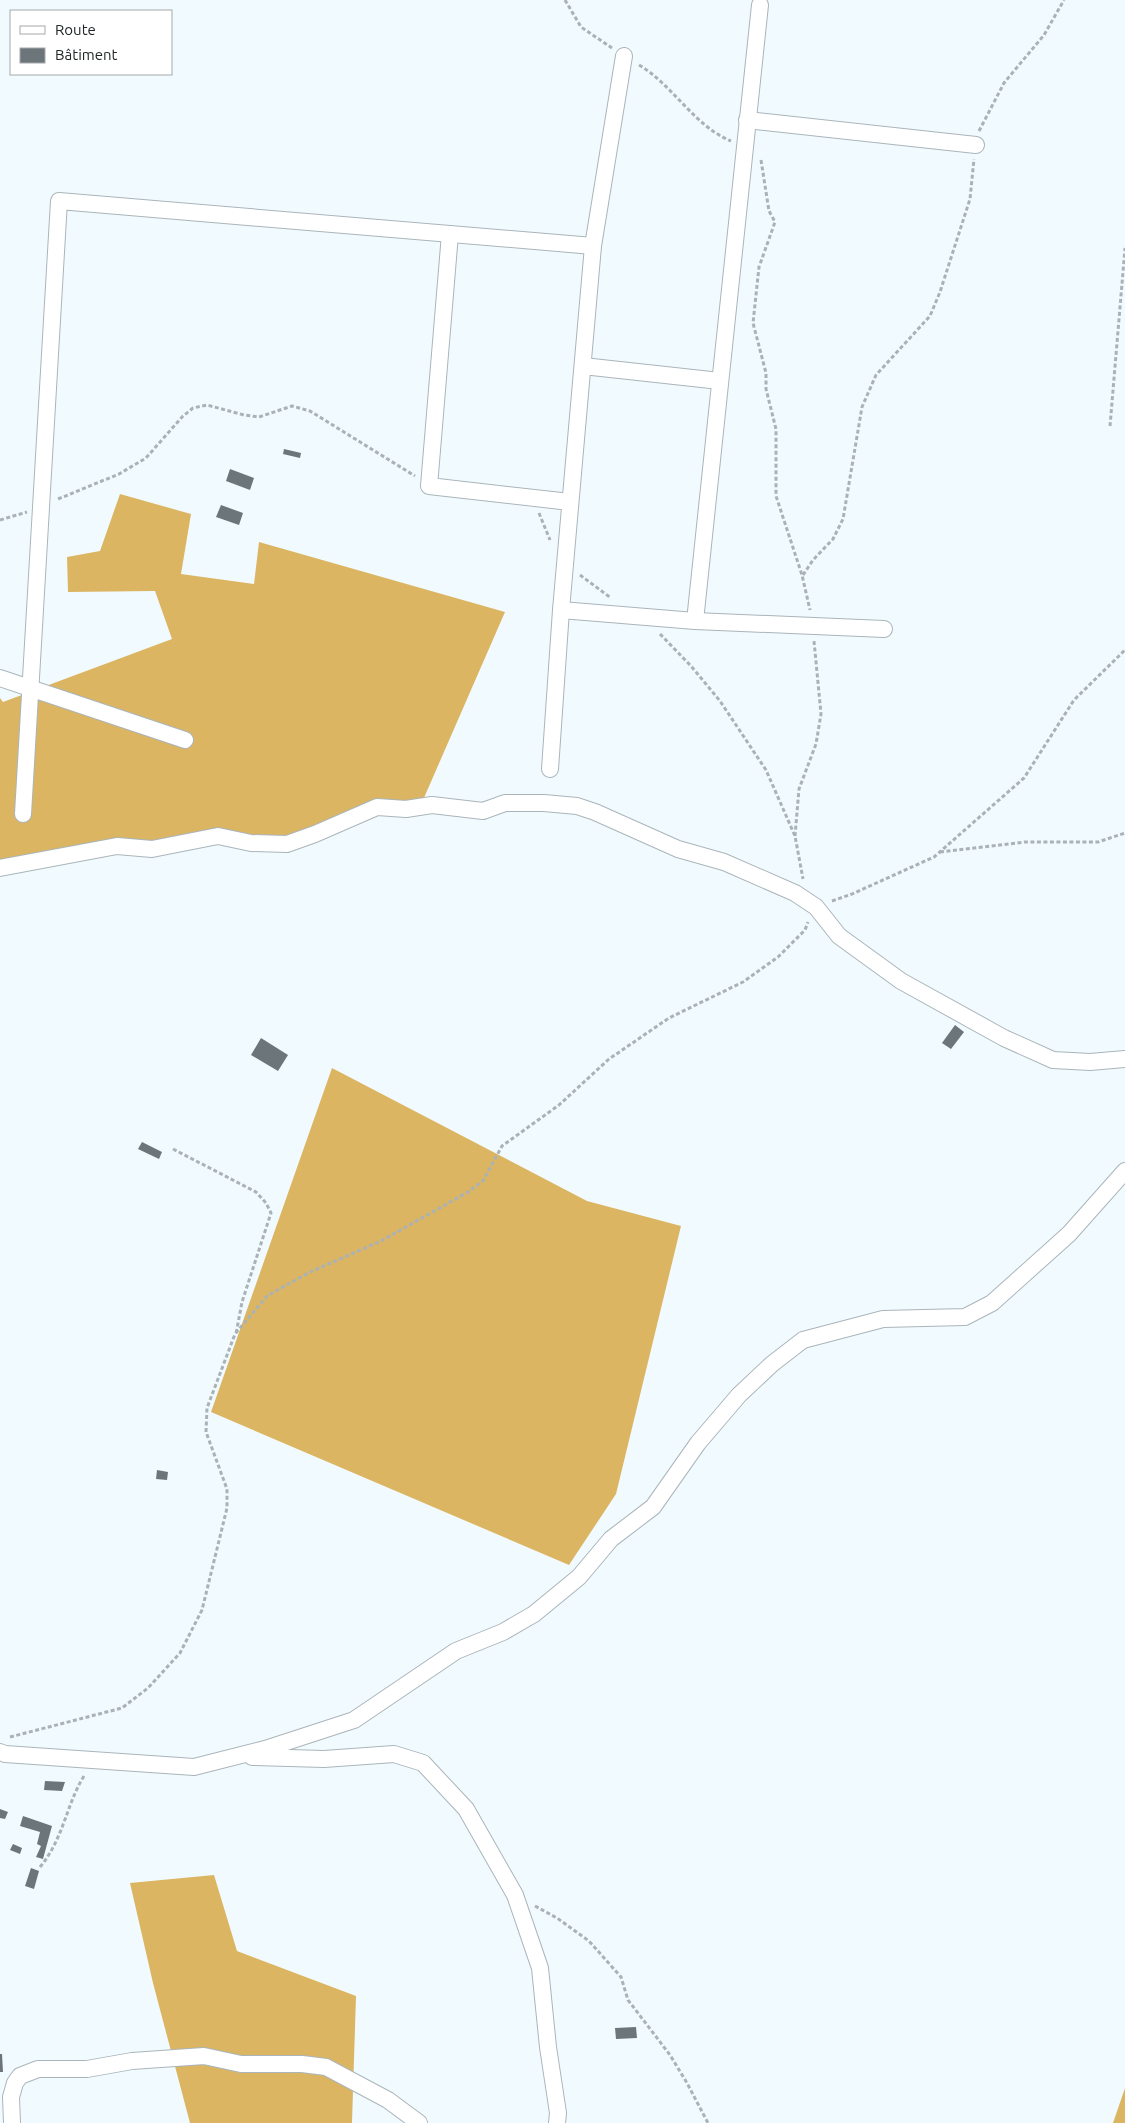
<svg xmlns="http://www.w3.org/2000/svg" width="1125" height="2123" font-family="Ubuntu,sans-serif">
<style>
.forest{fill:#dcb562}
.building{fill:#6b757a}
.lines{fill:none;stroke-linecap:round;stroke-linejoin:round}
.street-casing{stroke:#aab5ba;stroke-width:18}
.path{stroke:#aab2b5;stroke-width:3;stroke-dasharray:4 2.5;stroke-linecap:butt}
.street{stroke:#fff;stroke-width:16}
</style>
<rect width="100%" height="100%" fill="#f1fbff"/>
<!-- forest -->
<g class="forest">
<path d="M120,494l71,20 -10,60 73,10 5,-42 246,70 -85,195h-43l-90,37 -69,-8 -218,32v-170l3,4 169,-63 -17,-48 -87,1 -1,-35 33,-6z"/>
<path d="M332,1068l255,133 94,25 -65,268 -47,71 -358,-153z"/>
<path d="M214,1875l23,76 119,45 -4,127h-162l-37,-140 -23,-100z"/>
<path d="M1125,2088v35h-12z"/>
</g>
<!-- building -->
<g class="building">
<path d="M284,449l17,4 -1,5 -17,-4z"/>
<path d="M230,469l24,9 -4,12 -24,-9z"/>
<path d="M221,505l22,8 -4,12 -23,-8z"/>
<path d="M955,1025l9,7 -13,17 -9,-6z"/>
<path d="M261,1038l27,17 -10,16 -27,-16z"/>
<path d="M142,1142l20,10 -3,7 -21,-10z"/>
<path d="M157,1470l11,2 -1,8 -11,-1z"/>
<path d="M45,1781l20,1 -3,9 -18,-1z"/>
<path d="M0,1809l8,3 -3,7 -5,-1z"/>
<path d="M23,1816l29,10 -9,33 -7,-2 5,-11 -4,-2 3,-12 -20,-6z"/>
<path d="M13,1844l9,4 -2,6 -10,-4z"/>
<path d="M31,1868l8,3 -5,18 -9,-3z"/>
<path d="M636,2027l1,11 -21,1 -1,-11z"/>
<path d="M0,2054h2l1,18h-3z"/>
</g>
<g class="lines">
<defs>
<g id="street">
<path d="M747,120l229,25"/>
<path d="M450,234l-21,252 141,16"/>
<path d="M583,366l137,15"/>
<path d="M561,610l134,11 189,8"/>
<path d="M695,621l65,-616"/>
<path d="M0,678l185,62"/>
<path d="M550,769l11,-159 32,-364 31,-190"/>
<path d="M23,814l36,-613 534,45"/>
<path d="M0,868l117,-22 35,3 66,-13 33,7 36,1 28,-10 62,-27 29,2 26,-4 51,6 22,-8h39l33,3 18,6 83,37 46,13 71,31 21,14 23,29 62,45 103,57 49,22 37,2 35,-3"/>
<path d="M0,1752l5,2 189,13 71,-18 89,-29 102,-69 47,-19 31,-18 45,-37 32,-38 42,-32 45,-64 41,-48 33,-31 31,-24 80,-21 82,-2 27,-14 77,-69 56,-63"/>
<path d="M252,1757l72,2 70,-5 29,9 43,46 49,86 25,73 8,79 10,66 -1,10"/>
<path d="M12,2123l-1,-26 4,-14 5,-7 18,-7h49l45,-8 72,-5 37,8h61l24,3 62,33 31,23"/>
</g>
</defs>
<!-- street casing -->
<use href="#street" class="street-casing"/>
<!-- path -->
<g class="path">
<path d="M565,0l16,27 31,21"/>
<path d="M639,65c34,20 55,61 92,76"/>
<path d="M979,131l25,-48 40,-48 20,-35"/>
<path d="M761,160l8,51 6,11 -16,45 -6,56 13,50v16l10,40v67l26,79 8,35"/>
<path d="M1110,426l15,-178"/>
<path d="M58,499l61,-25 27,-16 37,-42 10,-8 14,-3 37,10 15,2 33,-11 18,5 105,65"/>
<path d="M539,513l11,27"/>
<path d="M0,520l27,-8"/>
<path d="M580,575l31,23"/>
<path d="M803,575l10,-15 20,-21 10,-20 19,-112 14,-32 54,-59 10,-24 30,-93 4,-40"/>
<path d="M660,634l31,32 29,35 46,69 29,66 8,43"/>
<path d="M795,836l4,-47 17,-45 5,-30 -7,-73"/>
<path d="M940,852l85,-10h73l27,-9"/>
<path d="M832,901l20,-7 82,-37 90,-79 50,-78 51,-50"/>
<path d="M173,1149l83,43 10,11 5,10 -29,89 -6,32"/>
<path d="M10,1737l112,-29 26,-20 32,-35 22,-43 25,-102v-19l-21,-57 1,-24 28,-74 32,-38 41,-23 73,-32 87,-49 15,-11 19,-35 57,-41 50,-46 60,-41 74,-36 35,-25 27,-27 3,-8"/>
<path d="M40,1867c24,-29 26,-62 44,-91"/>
<path d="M535,1906l22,12 32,23 32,36 7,23 42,55 17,28 21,40"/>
</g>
<!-- street -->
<use href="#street" class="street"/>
</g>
<!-- legend -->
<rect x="10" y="10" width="162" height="65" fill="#ffffff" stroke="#a6a8a9"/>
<rect x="20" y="26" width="25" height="8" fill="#ffffff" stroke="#a6a8a9"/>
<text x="55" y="35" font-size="15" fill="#212628">Route</text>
<rect x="20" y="48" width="25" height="15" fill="#6b757a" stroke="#a6a8a9"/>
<text x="55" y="60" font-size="15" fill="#212628">Bâtiment</text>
</svg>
